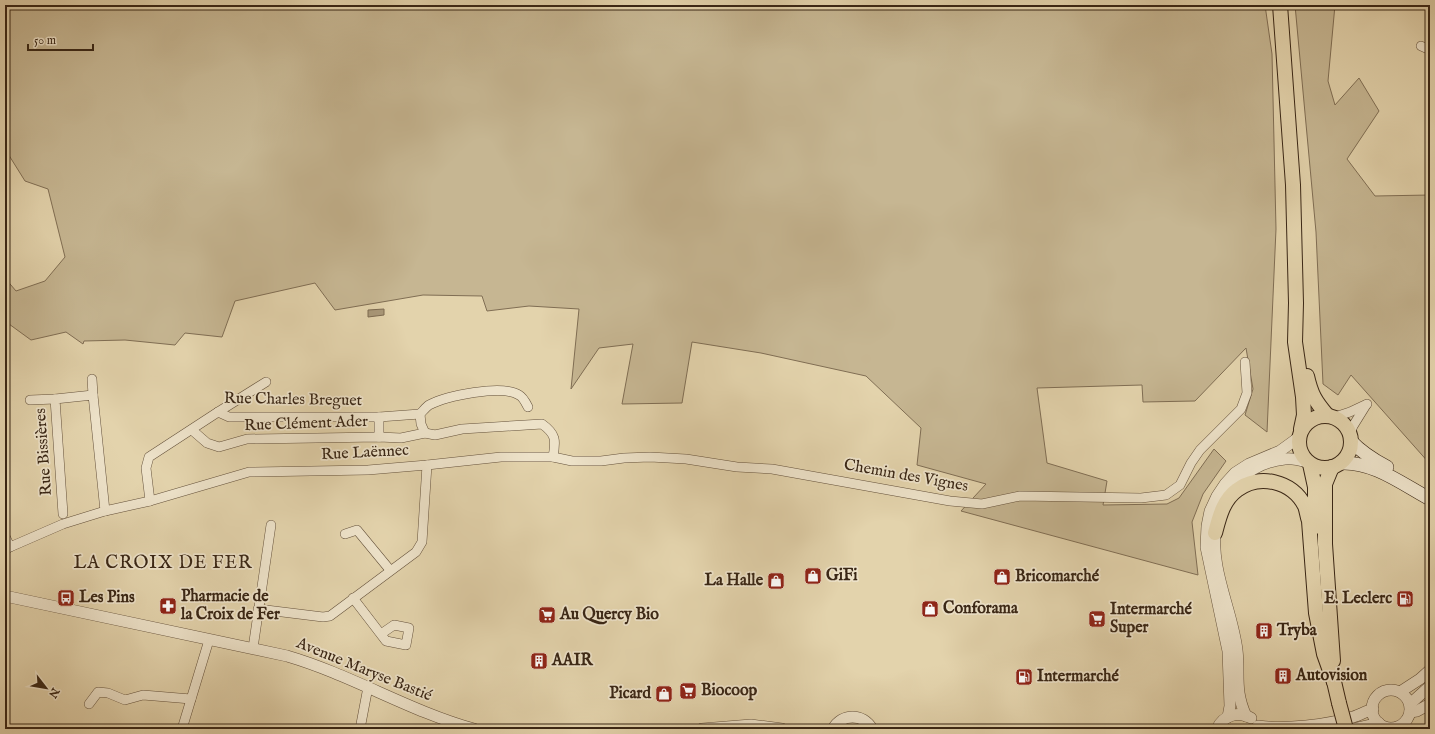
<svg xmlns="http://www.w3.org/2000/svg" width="1435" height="734" font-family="'IM FELL English',serif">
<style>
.green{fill:#c6b692;stroke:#806e54}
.water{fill:#a99879;stroke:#7c6a51}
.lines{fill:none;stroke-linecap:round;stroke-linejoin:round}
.minor-casing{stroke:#64513b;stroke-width:10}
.tertiary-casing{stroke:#64513b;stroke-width:12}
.secondary-casing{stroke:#392615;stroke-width:14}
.primary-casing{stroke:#392615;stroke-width:16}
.minor{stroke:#ede2c9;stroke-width:9}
.tertiary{stroke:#ede2c9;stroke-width:11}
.secondary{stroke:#ede2c9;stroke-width:13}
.primary{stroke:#e3d3ac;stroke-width:14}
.primary-bridge-casing{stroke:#392615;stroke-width:16;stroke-linecap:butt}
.primary-bridge{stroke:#e3d3ac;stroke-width:14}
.labels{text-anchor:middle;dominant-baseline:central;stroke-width:3.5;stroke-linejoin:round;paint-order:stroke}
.street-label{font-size:16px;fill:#392615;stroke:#ede2c9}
.poi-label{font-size:16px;font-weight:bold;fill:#392615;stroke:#ede2c9;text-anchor:start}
.quarter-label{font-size:18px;letter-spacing:1px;fill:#392615;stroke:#ede2c9}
</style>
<rect width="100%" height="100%" fill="#e3d3ac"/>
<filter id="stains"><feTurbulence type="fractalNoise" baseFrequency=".005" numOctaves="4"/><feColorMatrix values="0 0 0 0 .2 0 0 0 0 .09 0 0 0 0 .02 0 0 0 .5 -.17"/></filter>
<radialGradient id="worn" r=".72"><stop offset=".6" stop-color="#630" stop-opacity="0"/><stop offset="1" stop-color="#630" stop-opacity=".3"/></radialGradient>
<!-- green -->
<g class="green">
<path d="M5,5h1260l7,49 4,175 -9,203 -22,-17 8,-26 -7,-41 -51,53 -52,1 -1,-17 -105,3 10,75 60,18 -4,24 64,-1 12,-6 35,-49 12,12 -23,33 -11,28 6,53 -237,-64 25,-27 -69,-19 4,-37 -55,-52 -105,-23 -69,-11 -10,61 -60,1 11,-60 -34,4 -28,41 8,-80 -50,-3 -42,5 -5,-15 -59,-1 -88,15 -20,-27 -80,18 -13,36 -37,-4 -10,12 -50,-5 -41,1 -1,3 -17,-12 -35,8 -22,-16 -4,-28v-18l11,13 29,-10 20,-24 -17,-68 -23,-8 -20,-32z"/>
<path d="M1295,5h40l-7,76 7,24 24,-27 20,33 -32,48 28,37 55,-1v269l-79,-89 -13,20 -15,-11 -7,-152z"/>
</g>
<!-- water -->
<path class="water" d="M384,309v6l-16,2v-7z"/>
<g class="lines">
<defs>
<g id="minor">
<path d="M1421,46l9,4"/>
<path d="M92,379l1,16"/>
<path d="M30,400l25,-1"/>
<path d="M528,407c-2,-4 -5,-10 -9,-12 -17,-11 -73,1 -90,10 -3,2 -6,6 -9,9l1,10 4,9 10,2 27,-6 80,-5c14,10 14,16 11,33"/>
<path d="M218,412l48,-30"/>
<path d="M379,417l41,-3"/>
<path d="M1335,417l15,-5 17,-8"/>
<path d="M192,430l15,13 12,4 28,-8 132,-2 22,1 24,-5"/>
<path d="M1350,434l3,-8 13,-21"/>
<path d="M150,501l-4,-33 3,-11 69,-45 11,5h150v20"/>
<path d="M63,514l-8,-115 38,-4 12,116"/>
<path d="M345,534l12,-4 33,40"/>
<path d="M5,536l5,11"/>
<path d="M5,550l5,-3 53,-23 42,-13 45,-10 99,-29 119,-2 59,-5 74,-8h52l19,4h29l23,-3 26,-1 36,2 51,8 35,2 178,32 32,3 38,-8 121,2 25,-3 14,-10 11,-22 9,-13 41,-41 6,-16 -2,-31"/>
<path d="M353,598l33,43 20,4 3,-17 -15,-3 -13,9"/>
<path d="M258,609l65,8 7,-1 86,-64 6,-10 5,-77"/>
<path d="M253,648l18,-123"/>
<path d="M89,704l9,-12 10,1 17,7 18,-5 48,4"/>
<path d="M182,729l27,-89"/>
<path d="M360,729l8,-42"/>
<path d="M1397,729l1,-3"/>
</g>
<g id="tertiary">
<path d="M1229,492c12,-19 34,-31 56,-33 8,-1 15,1 22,3"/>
<path d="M1216,526c-7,42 16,83 21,124 3,26 -3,39 9,66"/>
<path d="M5,596l282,60c65,19 122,55 187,73"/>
<circle cx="1391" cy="709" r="19"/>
<path d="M1400,692l20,-13 10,-9"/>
<path d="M1410,704l20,-18"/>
<path d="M1410,712l7,-1 13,-7"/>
<path d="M1228,717l2,-11 -2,-55 -22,-104 1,-21 3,-15 7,-15 8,-12 10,-11 14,-9 31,-13 18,-13"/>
<path d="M1258,726c26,4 70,-1 95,-9 7,-2 13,-6 20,-8"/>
<path d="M702,729l49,-4 31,4"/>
<path d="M833,729c9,-16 30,-16 39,0"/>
<path d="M1217,729c6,-14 21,-18 34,-11"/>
<path d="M1353,729l26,-6"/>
</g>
<g id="secondary">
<path d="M1351,441c10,11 23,19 36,26"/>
<path d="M1340,463c33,-2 62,21 90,36"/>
</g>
<g id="primary">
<path d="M1280,5l13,180 3,118 -1,39 8,55 1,18 -3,14"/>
<path d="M1307,376c4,18 8,25 20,39"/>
<circle cx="1325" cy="442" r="26"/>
<path d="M1310,464l5,23v40"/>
<path d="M1332,467l-7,17v60l8,117"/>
<path d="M1215,533c4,-15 8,-33 22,-43 22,-17 55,-9 68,16 2,5 2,10 4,15l7,92 8,41 10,28"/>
<path d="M1332,673l7,30"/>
</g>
</defs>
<!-- minor casing -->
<use href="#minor" class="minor-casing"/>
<!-- tertiary casing -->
<use href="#tertiary" class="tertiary-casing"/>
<!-- secondary casing -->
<use href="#secondary" class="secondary-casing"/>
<!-- primary casing -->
<use href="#primary" class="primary-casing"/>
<!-- minor -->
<use href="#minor" class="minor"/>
<!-- tertiary -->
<use href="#tertiary" class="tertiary"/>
<!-- secondary -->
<use href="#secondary" class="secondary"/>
<!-- primary -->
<use href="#primary" class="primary"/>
<defs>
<path id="primary-bridge" d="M1339,703l7,26"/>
</defs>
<!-- primary-bridge casing -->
<use href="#primary-bridge" class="primary-bridge-casing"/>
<!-- primary-bridge -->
<use href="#primary-bridge" class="primary-bridge"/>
</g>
<!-- icons -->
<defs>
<symbol id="shop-square" viewBox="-11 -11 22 22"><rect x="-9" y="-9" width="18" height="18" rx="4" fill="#8f2418" stroke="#ede2c9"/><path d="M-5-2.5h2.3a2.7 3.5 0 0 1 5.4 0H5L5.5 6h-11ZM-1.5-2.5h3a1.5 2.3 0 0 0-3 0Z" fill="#fff"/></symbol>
<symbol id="bus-square" viewBox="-11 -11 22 22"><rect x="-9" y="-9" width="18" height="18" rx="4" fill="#8f2418" stroke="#ede2c9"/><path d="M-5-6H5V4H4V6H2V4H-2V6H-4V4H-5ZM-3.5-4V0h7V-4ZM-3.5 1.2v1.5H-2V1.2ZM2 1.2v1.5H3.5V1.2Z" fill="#fff"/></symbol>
<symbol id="fuel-square" viewBox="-11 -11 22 22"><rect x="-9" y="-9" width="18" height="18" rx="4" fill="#8f2418" stroke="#ede2c9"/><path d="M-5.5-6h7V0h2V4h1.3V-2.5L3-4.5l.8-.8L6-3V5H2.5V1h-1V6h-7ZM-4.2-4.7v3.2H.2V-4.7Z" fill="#fff"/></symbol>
<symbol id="pharmacy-square" viewBox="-11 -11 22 22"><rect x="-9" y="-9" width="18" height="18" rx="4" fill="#8f2418" stroke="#ede2c9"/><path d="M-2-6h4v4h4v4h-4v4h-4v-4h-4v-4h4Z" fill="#fff"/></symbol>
<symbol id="supermarket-square" viewBox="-11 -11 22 22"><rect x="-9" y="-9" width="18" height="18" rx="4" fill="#8f2418" stroke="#ede2c9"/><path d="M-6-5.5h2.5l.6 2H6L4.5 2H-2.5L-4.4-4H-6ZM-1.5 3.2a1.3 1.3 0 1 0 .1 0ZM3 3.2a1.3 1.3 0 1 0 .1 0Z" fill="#fff"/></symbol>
<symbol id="building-square" viewBox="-11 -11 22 22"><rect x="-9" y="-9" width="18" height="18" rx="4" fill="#8f2418" stroke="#ede2c9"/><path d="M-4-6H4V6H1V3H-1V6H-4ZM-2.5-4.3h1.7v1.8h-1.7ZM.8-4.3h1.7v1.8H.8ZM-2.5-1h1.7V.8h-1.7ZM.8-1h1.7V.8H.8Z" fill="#fff"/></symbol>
</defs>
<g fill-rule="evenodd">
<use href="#shop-square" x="803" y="566" width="20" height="20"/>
<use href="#shop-square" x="992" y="567" width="20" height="20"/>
<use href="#shop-square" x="766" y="571" width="20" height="20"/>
<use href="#bus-square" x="56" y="588" width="20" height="20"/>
<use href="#fuel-square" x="1395" y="589" width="20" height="20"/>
<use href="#pharmacy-square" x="158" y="596" width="20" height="20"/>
<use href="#shop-square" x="920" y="599" width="20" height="20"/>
<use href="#supermarket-square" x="537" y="605" width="20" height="20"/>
<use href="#supermarket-square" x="1087" y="609" width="20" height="20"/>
<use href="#building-square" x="1254" y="621" width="20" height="20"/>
<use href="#building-square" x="529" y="651" width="20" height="20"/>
<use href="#building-square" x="1273" y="666" width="20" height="20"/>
<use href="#fuel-square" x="1014" y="667" width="20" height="20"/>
<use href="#supermarket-square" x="678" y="681" width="20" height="20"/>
<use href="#shop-square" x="654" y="684" width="20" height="20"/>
</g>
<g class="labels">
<!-- street labels -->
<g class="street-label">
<text transform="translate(293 400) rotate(1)">Rue Charles Breguet</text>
<text transform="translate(306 424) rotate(-2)">Rue Clément Ader</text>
<text transform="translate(44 452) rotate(-94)">Rue Bissières</text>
<text transform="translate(365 453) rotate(-3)">Rue Laënnec</text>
<text transform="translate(906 476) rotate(10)">Chemin des Vignes</text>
<text transform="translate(364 670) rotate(22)">Avenue Maryse Bastié</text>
</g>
<!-- poi labels -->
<g class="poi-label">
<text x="826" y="576">GiFi</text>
<text x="1015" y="577">Bricomarché</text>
<text x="763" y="581" text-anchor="end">La Halle</text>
<text x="181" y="597">Pharmacie de<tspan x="181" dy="18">la Croix de Fer</tspan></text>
<text x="79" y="598">Les Pins</text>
<text x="1392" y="599" text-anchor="end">E. Leclerc</text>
<text x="943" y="609">Conforama</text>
<text x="1110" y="610">Intermarché<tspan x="1110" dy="18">Super</tspan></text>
<text x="560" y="615">Au Quercy Bio</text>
<text x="1277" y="631">Tryba</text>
<text x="552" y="661">AAIR</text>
<text x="1296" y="676">Autovision</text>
<text x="1037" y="677">Intermarché</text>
<text x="701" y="691">Biocoop</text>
<text x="651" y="694" text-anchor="end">Picard</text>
</g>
<!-- quarter labels -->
<g class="quarter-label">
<text x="163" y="563">LA CROIX DE FER</text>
</g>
</g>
<!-- margin -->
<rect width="1435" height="734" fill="none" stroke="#e3d3ac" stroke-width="20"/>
<rect x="6" y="6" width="1423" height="722" fill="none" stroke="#392615" stroke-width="2"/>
<rect x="10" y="10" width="1415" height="714" fill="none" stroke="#392615"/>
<!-- north arrow -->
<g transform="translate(46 688) rotate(121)" stroke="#ede2c9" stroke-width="3" paint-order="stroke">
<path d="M0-3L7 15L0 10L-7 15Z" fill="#392615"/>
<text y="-6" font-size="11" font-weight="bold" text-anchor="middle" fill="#392615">N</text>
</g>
<!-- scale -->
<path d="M28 44v6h65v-6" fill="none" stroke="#392615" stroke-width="2"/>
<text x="34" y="44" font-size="12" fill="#392615" stroke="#ede2c9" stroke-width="3" paint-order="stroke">50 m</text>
<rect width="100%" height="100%" filter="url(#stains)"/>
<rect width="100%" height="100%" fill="url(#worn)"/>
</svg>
